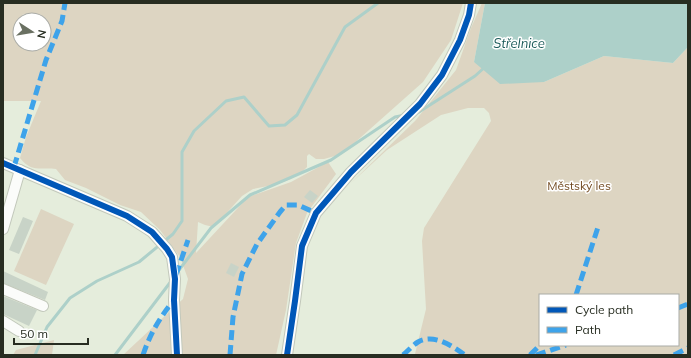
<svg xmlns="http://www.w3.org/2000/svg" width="691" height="358" font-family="Mulish,sans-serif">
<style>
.green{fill:#ddd5c2;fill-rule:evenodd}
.water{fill:#add0c9}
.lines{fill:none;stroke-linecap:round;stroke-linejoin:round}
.stream{stroke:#add0c9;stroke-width:3}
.building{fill:#c8d3c7}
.minor-casing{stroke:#c2c8bb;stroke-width:12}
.minor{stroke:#fbfcfa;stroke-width:10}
.quiet{stroke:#3ea3ea;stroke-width:5;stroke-dasharray:10 5;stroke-linecap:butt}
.cycleway-casing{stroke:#fff;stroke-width:8}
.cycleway{stroke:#0057b8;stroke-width:6}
.labels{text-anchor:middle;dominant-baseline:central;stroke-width:3;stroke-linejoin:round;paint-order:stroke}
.park-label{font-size:12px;fill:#734b21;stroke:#fff}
.water-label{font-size:13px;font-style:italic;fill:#1d5c5b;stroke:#fff}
</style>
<rect width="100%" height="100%" fill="#e5eddc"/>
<!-- green -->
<g class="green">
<path d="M3,3h460l-12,37 -28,42 -81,72 -18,5h-8l-7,-5 -2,2v11l-5,5 -11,7 -13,5 -25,5 -11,7 -28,31 -9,-2 -7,-3 -2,31 52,-56 43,-15 37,-20 8,12 -29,39 -11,30 -10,67 -10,45h-153l60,-56 5,-20 -8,-22 -20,-27 -19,-18 -21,-7 -34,-17 -21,-8 -9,-11c-16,-2 -24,4 -36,-11l6,-21 15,-36h-38zM20,20h24v24h-24z"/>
<path d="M482,3h3l-11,59 70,20 60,-26 69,7 15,-16v308h-274l1,-1 11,-45 -4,-68 2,-13 67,-107 -2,-8 -5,-5h-16l-27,7 -54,35 -37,34 65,-63 41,-51 15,-42zM540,295h138v50h-138z"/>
<path d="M41,209l33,15 -28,61 -32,-14z"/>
<path d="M54,340l-2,15h-39l3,-5z"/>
</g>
<!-- water -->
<path class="water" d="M485,3h203v44l-15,16 -69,-7 -60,26 -44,2 -26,-22z"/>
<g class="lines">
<!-- stream -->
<g class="stream">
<path d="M416,112h3l56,-36 10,-9"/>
<path d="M176,274l35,-46 39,-33 81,-35 64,-43 10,-2"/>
<path d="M35,355l12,-28 23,-29 27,-17 42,-19 34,-28 9,-13v-69l12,-21 32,-30 18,-4 25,29 16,-1 12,-10 48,-88 33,-24"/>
<path d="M115,355l57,-75"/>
</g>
</g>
<!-- building -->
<g class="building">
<path d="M310,190l8,6 -6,7 -8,-6z"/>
<path d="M23,217l10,4 -14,33 -10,-4z"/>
<path d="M231,263l8,4 -5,10 -8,-4z"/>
<path d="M3,271l45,21 -3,8 -42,-17z"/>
<path d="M3,296l34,14 -8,16 -26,-12z"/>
</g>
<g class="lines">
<defs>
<g id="minor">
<path d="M3,163l124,53 25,16 15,17 5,8 3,22 -1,21 3,55"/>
<path d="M3,229l17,-59"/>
<path d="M3,289l40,17"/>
<path d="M3,321l16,10"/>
<path d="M287,355l8,-54 7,-55 14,-33 35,-41 69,-68 22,-29 18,-35 9,-25 2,-12"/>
</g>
</defs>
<!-- minor casing -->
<use href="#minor" class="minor-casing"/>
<!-- minor -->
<use href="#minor" class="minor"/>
<!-- quiet -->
<g class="quiet">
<path d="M14,167l32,-107 16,-39 3,-18"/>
<path d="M176,275l12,-35"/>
<path d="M576,295l22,-68"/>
<path d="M678,308l10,-4"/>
<path d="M143,355c7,-21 17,-38 31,-55"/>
<path d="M230,355l3,-38 9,-43 15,-30 23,-32 6,-7h12l18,8"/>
<path d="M403,355c5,-4 10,-10 15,-13 16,-9 34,4 47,13"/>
<path d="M530,355l10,-10"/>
<path d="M536,355l30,-10"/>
<path d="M674,355l14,-7"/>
</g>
<defs>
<g id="cycleway">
<path d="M3,163l124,53 25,16 15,17 5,8 3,22 -1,21 3,55"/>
<path d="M287,355l8,-54 7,-55 14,-33 35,-41 69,-68 22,-29 18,-35 9,-25 2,-12"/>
</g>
</defs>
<!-- cycleway casing -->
<use href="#cycleway" class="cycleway-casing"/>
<!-- cycleway -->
<use href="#cycleway" class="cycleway"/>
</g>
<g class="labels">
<!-- park labels -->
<g class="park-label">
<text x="579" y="185">Městský les</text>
</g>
<!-- water labels -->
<g class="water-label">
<text x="519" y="43">Střelnice</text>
</g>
</g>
<!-- border -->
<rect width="691" height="358" fill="none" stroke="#272d21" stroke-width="8"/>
<!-- legend -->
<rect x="539" y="294" width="140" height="52" fill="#ffffff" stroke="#a9aba6"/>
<rect x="547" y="307" width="20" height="6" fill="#0057b8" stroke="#a9aba6"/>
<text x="575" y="314" font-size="12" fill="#272d21">Cycle path</text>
<rect x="547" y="327" width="20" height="6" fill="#3ea3ea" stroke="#a9aba6"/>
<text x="575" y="334" font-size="12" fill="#272d21">Path</text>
<!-- north arrow -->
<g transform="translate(32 32) rotate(102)"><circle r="19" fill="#ffffff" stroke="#a9aba6"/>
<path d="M0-3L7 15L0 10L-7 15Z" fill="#6a7062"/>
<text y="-6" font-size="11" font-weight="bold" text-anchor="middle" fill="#272d21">N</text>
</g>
<!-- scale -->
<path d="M14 338v6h74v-6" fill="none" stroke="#272d21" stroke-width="2"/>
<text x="20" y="338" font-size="12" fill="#272d21" stroke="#ffffff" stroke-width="3" paint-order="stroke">50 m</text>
</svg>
